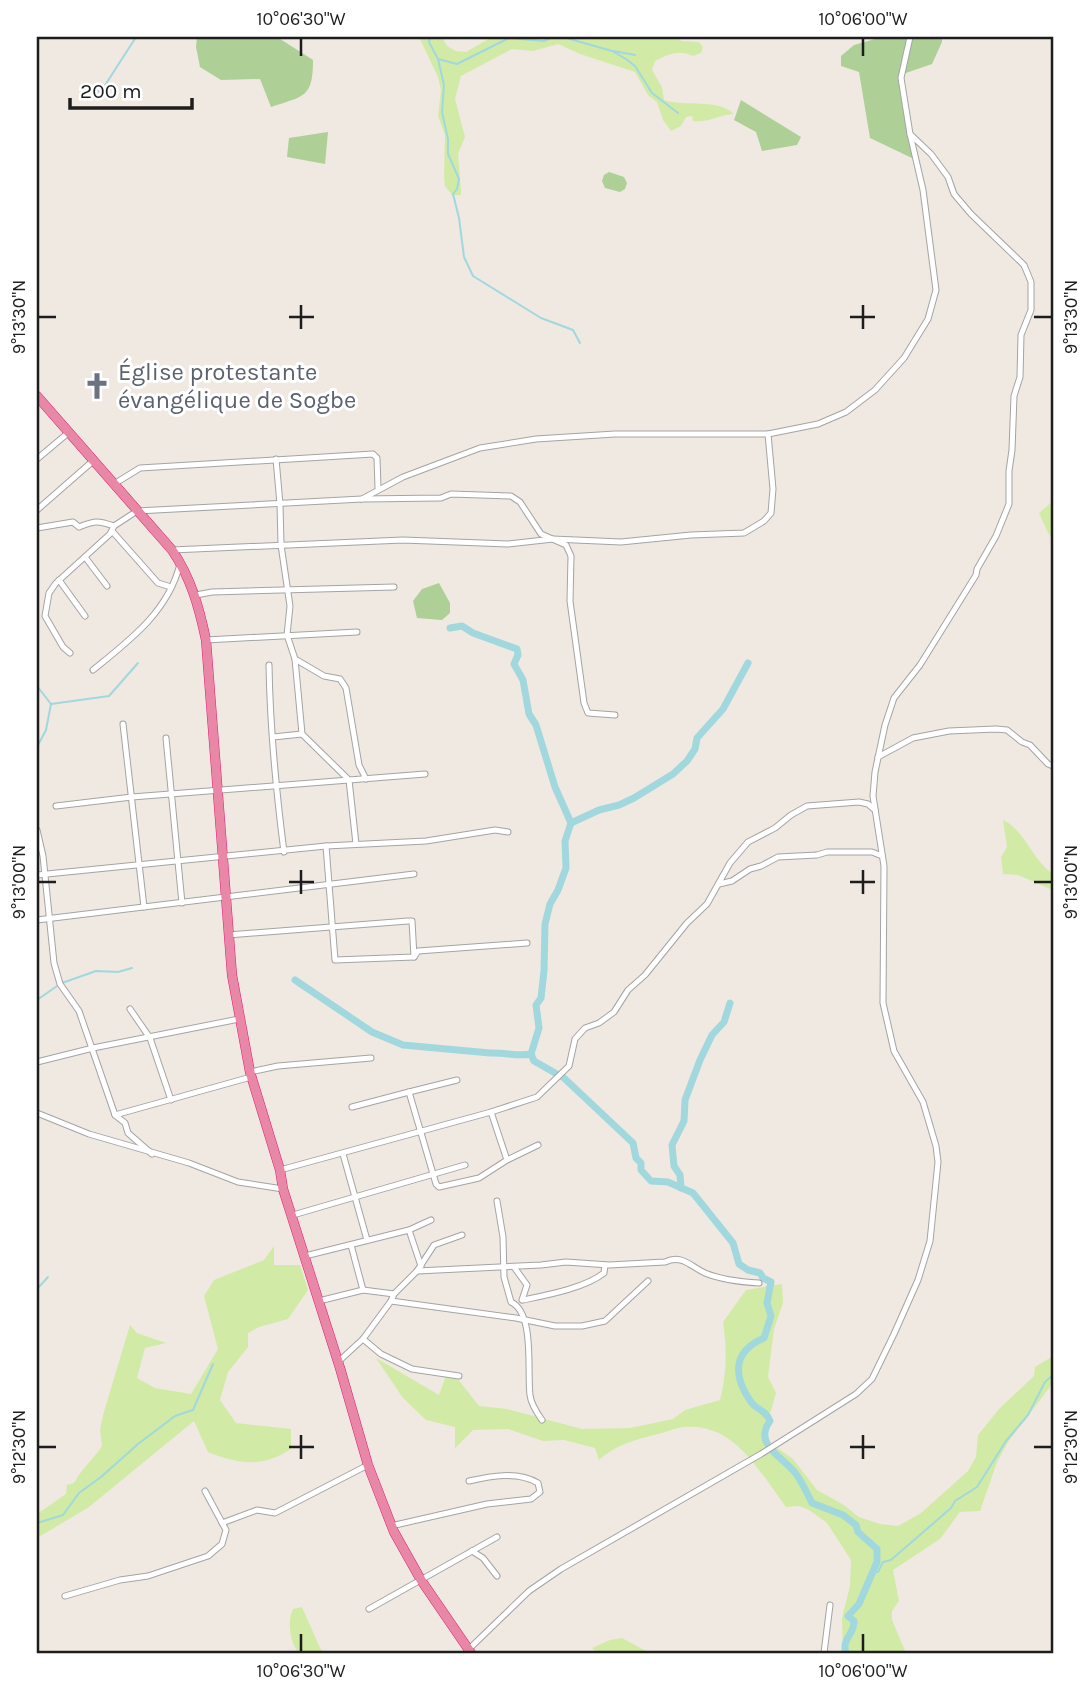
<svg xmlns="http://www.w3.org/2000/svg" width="1090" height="1690" font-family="Karla,sans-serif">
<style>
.grass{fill:#d1eba6}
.forest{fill:#aed096}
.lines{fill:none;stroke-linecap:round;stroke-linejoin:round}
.stream{stroke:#a1d8de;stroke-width:2}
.river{stroke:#a1d8de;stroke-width:7}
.minor-casing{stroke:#a4a4a4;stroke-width:7}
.highway-casing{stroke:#de1e78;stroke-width:10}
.minor{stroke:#fff;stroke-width:5}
.highway{stroke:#e987a6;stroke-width:9}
.ticks{fill:none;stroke:#1d1d1d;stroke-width:2.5}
.labels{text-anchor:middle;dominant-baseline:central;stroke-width:6;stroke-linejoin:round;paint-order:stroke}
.worship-label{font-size:24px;fill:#5b616d;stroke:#fff;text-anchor:start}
.neatline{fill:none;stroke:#1d1d1d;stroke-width:2.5}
.ticks-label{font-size:18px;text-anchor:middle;fill:#1d1d1d}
</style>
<rect width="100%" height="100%" fill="#efe9e2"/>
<!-- grass -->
<g class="grass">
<path d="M419,37h23l5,9 9,5 10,1 26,-15h129l5,2 54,-2 1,4 18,1 4,5 -2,6 -8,3c-14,-7 -25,-2 -38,5l-3,9 10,17 2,13c22,7 53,-2 70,14 -16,1 -25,9 -41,7l-1,-5 -6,1 -5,9 -10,5 -8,-11 -6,-18 -9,-7 -13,-23 -55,-18 -22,-10 -25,7 -21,-2 -51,27 -6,23 10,38 -7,17 3,36v5h-9l-7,-9 -1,-9 1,-42 -7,-19 3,-26 -3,-13z"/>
<path d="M1053,501v39l-5,-7 -9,-20z"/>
<path d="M1003,820c22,10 29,40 50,54v16l-35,-15 -15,-1 -2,-17 6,-10z"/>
<path d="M274,1246v19h26l8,25 -20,29 -29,8 -11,6v14l-20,25 -8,28 16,23 55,6v20c-29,19 -53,15 -83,3l-14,-31 -105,86 -52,31v-24l29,-20 1,-9 7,-2c8,-15 19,-23 28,-37l-2,-16 3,-15 27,-90 7,8 29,10 -21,5 -8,30 18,10 36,6 27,-45 -14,-53 10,-16 50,-20z"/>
<path d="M782,1284l1,19 -9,26 -6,48 8,16 -13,45 30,21 24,31 27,15 15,12 21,7 18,2 23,-13 47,-42 8,-14 2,-22 21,-26 35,-33 1,-9 18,-11v27l-45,59 -11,20 -17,49 -20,1 -20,27 -47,31 6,31 -7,10v9l14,33h-63l-1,-35 8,-32 1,-26 -24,-37 -18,-13 -10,-4 -13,1c-26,-34 -51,-85 -102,-80 -9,1 -18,5 -26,7 -23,6 -41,10 -59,26l-4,-12 -31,-8 -21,1 -35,-12 -35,1 -18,18v-21l-29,-7 -23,-22 -27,-40 63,37 8,-22 10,5 22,28 28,3 75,20 48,-1 43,-9 12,-9 35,-10c7,-27 7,-51 3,-78l23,-32z"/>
<path d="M302,1607l18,41 4,5h-25c-9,-9 -12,-33 -6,-44z"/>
<path d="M622,1638l24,13 3,2h-51l-6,-5 18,-8z"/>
</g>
<!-- forest -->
<g class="forest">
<path d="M197,37h80l36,23c0,38 -9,36 -42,47l-11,-28 -39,1 -21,-13 -4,-20z"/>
<path d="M882,37h60v5l-10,22 -29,10 13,86 -46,-22 -11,-66 -18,-6v-10l13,-11z"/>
<path d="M741,100l60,37 -4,8 -35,6 -6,-19 -22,-12z"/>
<path d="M328,132l-3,32 -38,-7 2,-19z"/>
<path d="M609,172l15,5 3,6 -2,6 -5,3 -15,-4 -3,-7 2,-6z"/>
<path d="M439,583l11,20v10l-8,7 -25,-2 -4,-17 9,-12z"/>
</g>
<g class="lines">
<!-- stream -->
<g class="stream">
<path d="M430,37l-1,5 9,17 19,5 52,-26 35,3 9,-4"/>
<path d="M563,37l49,14 14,8 9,7 17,27 26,20"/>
<path d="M613,51l22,4"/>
<path d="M438,59l6,26 -2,27 6,27v15l11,25 -2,10 -4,5 6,24 5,39 9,19 68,42 32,12 7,13"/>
<path d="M84,97l18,-7 34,-53"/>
<path d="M37,686l14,18 -5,26 -9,17"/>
<path d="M51,704l58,-8 29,-33"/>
<path d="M62,983l34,-12 22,1 14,-4"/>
<path d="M37,1000l20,-14"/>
<path d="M37,1289l11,-12"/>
<path d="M37,1523l26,-8 16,-22 22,-16 37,-33 37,-28 18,-6 20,-46"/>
<path d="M871,1572h7l5,-10 8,-2 60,-52 4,-7 22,-14 29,-46 22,-26 17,-33 8,-7"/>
</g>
<!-- river -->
<g class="river">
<path d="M450,628l12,-2 11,7 44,16 1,6 -4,9 9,16 6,34 7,11 19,62 16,36 -6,18 1,27 -8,22 -8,14 -5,20 -1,47 -3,27 -5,7 3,23 -8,26 3,7 30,17 69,65 3,15 5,5v7l10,11 17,1 25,11 40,50 6,21 9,6 12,3 3,5 8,4 -4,21 4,13 -7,22c-32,14 -31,38 -13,64 6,8 15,8 19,19 -18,24 15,37 26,53 6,8 11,19 16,29l31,12 13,10 2,7 19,17v13l-18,42 -11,12 6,5c1,13 -13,18 -8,32"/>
<path d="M571,823l28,-13 20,-5 15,-7 39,-24 14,-13 8,-12 2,-11 26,-29 25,-46"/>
<path d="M295,980l77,52 31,13 87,8c14,-1 28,4 41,1"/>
<path d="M681,1188l-1,-13 -6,-9 -2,-21 12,-24 1,-21 15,-40 12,-25 12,-13 6,-19"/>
</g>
<defs>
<g id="minor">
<path d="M37,459l31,-26"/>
<path d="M276,459l4,45 1,41 9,61 -3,29 8,24 7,75 47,46 7,64"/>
<path d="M114,484l26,-16 233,-14 4,4 1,30"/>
<path d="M362,499l41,-22 77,-29 56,-9 79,-5h153l50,-10 28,-12 29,-22 29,-32 24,-39 8,-29 -13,-100 -13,-56 -9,-56 9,-41"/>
<path d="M37,510l56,-49"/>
<path d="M37,528l36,-6 6,5c15,-6 18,-7 35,-1"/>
<path d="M112,531l46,52 13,4"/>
<path d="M172,550l231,-10 105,4 45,-5 68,3 70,-7 53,-2 20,-12 7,-8 2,-24 -5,-55"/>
<path d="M85,557l22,29"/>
<path d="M59,580l26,36"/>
<path d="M196,595l16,-3 182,-5"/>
<path d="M206,640l151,-8"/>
<path d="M70,653l-7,-6 -18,-31 4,-23 7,-10 54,-49 4,-8 23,-15 225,-12 79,-1 10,-4 60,2 9,6 21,32 25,11 5,11 -1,45 14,102 4,10 27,2"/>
<path d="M295,659l29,17 16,3 6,9 13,77 7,14"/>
<path d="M269,665c1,63 7,125 15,187"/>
<path d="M93,670c37,-30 75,-58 87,-106"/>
<path d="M123,724l21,183"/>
<path d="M273,737l29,-3"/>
<path d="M166,738l16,165"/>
<path d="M878,757l35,-19 36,-7 47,-2 11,1 15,12 8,3 18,19 5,2"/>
<path d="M56,806l76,-9 293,-23"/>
<path d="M37,830l6,26 11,107 6,21 19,27 36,104 10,8 3,10 24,21"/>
<path d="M326,846l9,114 79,-3 4,-6 109,-8"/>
<path d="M37,875l289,-29 100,-5 69,-11 13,2"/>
<path d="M719,884l13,-3 18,-12 11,-3 17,-9 39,-2 10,-3h45l10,4"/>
<path d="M37,920l377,-46"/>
<path d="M228,935l180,-14h4l2,36"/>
<path d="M130,1009l20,29 21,62"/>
<path d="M37,1062l56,-14 146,-29"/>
<path d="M250,1072l28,-6 93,-8"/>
<path d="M457,1080l-48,12 27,92 3,3 40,-9 28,-18 31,-15"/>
<path d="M352,1107l57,-15"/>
<path d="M491,1112l16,48"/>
<path d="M37,1113l52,21 100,29 49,19 45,7"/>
<path d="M115,1115l136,-38"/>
<path d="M343,1154l24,86"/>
<path d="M280,1170l211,-58 46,-15 32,-31 6,-27 10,-11 14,-5 15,-11 14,-22 17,-15 42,-52 20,-19 23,-41 18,-21 27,-14 16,-13 16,-9 52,-4 9,2 7,6"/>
<path d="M497,1201l6,36 1,40 7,25c24,11 16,70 19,93 1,9 7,18 12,25"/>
<path d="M293,1215l172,-50"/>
<path d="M409,1230l12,36"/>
<path d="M351,1245l12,45"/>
<path d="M305,1256l104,-26 22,-10"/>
<path d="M514,1267l13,18 -5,15"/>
<path d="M417,1271l124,-6 25,-3 43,3 56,-3c17,-8 25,4 40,11 17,7 36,9 54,10"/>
<path d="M523,1300c24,-5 62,-12 81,-27l1,-8"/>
<path d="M319,1301l44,-11 31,4"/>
<path d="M391,1301l125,17 39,8h27l23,-5 43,-40"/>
<path d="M363,1339l18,15 31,15 47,7"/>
<path d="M338,1362l25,-23 28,-38 3,-7 23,-23 17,-26 28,-10"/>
<path d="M222,1523l35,-13 18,3 93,-48"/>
<path d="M391,1526l96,-22 44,-5 9,-7 -2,-9c-21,-12 -47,-7 -69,-2"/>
<path d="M472,1551l11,7 14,18"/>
<path d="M65,1596l55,-16 28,-4 60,-20 14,-12 4,-14 -21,-39"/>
<path d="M369,1609l128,-72"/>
<path d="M468,1650l61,-59 32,-22 200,-115 95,-60 16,-15 22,-45 24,-54 12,-39 8,-79 -2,-16 -13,-44 -29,-51 -11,-48 1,-137 -11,-70 2,-24 10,-47 9,-27 26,-33 56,-90 1,-6 19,-33 13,-32v-33l3,-21 2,-54 6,-19 1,-42 10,-25v-28l-7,-17 -53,-51 -17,-20 -6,-17 -17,-23 -21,-20"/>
<path d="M824,1653l6,-48"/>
</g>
<path id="highway" d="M37,396l135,154c19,28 27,57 34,90l26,335 18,97 30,98 3,19 57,179 28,97 26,67 27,48 50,73"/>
</defs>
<!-- minor casing -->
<use href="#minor" class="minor-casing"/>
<!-- highway casing -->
<use href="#highway" class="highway-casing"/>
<!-- minor -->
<use href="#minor" class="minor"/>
<!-- highway -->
<use href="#highway" class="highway"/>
</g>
<!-- ticks -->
<path class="ticks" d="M301,38v18M863,38v18M301,305v24M863,305v24M38,317h18M289,317h25M850,317h25M1034,317h18M301,870v24M863,870v24M38,882h18M289,882h25M850,882h25M1034,882h18M301,1435v24M863,1435v24M38,1447h18M289,1447h25M850,1447h25M1034,1447h18M301,1634v18M863,1634v18"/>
<!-- icons -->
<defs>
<symbol id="church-bare" viewBox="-9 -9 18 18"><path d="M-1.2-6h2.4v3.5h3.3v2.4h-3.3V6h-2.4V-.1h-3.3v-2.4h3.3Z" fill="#6b7280" stroke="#fff" stroke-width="2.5" paint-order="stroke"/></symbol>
</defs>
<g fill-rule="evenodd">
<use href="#church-bare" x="78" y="367" width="38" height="38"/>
</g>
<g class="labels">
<!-- worship labels -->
<g class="worship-label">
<text x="118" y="372">Église protestante<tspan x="118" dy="28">évangélique de Sogbe</tspan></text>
</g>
</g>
<!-- border -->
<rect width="1090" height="1690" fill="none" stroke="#ffffff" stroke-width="77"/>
<!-- scale -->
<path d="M70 98v10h122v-10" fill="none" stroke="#1d1d1d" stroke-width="3.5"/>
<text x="80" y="98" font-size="21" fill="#1d1d1d" stroke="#ffffff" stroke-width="5" paint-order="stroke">200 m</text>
<rect x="38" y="38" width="1014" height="1614" class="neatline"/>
<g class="ticks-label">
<text x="301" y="25">10°06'30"W</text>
<text x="863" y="25">10°06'00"W</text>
<text transform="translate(19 317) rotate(-90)" y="6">9°13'30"N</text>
<text transform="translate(1071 317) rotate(-90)" y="6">9°13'30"N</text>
<text transform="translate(19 882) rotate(-90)" y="6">9°13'00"N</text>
<text transform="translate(1071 882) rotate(-90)" y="6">9°13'00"N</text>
<text transform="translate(19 1447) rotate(-90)" y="6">9°12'30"N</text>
<text transform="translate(1071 1447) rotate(-90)" y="6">9°12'30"N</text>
<text x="301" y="1677">10°06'30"W</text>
<text x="863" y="1677">10°06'00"W</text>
</g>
</svg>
